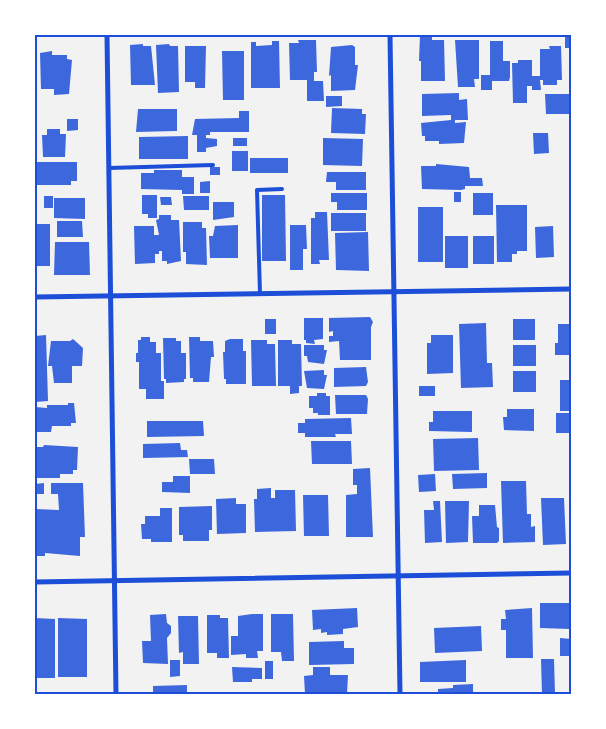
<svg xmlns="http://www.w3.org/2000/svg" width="606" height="729" font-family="Lora,serif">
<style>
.building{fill:#3d67dc}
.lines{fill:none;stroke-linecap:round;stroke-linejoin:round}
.service{stroke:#1d4ed8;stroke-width:4}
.minor{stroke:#1d4ed8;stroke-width:5}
.neatline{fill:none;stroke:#1d4ed8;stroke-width:2}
</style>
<rect width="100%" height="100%" fill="#f2f2f2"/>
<!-- building -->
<g class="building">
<path d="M420,35h12v5h12l1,41h-24v-20h-2z"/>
<rect x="565" y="35" width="6" height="13"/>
<path d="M298,40h18l1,32h-3v9h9l1,20h-17v-21h-17l-1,-37h10z"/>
<path d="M455,40h24v39h-5l1,8h-17z"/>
<path d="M272,41h7l1,47h-29v-46h5v4l16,-1z"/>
<path d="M490,41h13v20h7v16l-1,4h-17v9h-11v-15h9z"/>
<path d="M143,44v2h8l4,39h-24l-1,-40z"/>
<path d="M169,44l1,2h8l1,46 -21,1 -2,-48z"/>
<path d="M352,45l3,2v18h3l-3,25 -24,1v-16l-2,1 2,-29z"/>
<path d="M185,46h21l-1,42h-10v-6h-10z"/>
<path d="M549,46h12l1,34h-5v5h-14v-5h-3l1,10h-9v-4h-5v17h-14l-1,-40h6v-3h14v16h8v-27h10z"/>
<path d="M52,51v4h15v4l5,1 -3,34 -15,1v-6h-13l-1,-36z"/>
<path d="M222,51h22v49h-21z"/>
<path d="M459,93v7l8,-1 1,21h-13v3l11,-1 -2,21 -25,1v-3h-14v-5h-3l-1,-13 30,-3v-5l-29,1v-22z"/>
<path d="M545,94h26v20h-25z"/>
<path d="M326,96h16v10l-16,1z"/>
<path d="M332,108l30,1v5h4l-1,20 -34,-1z"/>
<path d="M138,109h39v22l-41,1z"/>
<path d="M239,111h10v21h-39v3h-4v3l11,1v7l-11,2v4h-9v-17h-5l3,-16 44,-1z"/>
<path d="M67,119h11v11l-11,1z"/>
<path d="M47,129h13v5h6l-1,23h-22l-1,-22h5z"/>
<path d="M533,133h15l1,20 -15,1z"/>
<path d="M188,136v23h-49v-22z"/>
<rect x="233" y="138" width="14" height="8"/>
<path d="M323,138l40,1 -1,27 -39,-1z"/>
<rect x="232" y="151" width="16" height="20"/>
<rect x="250" y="158" width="38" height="15"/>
<path d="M36,162h41v19h-6v4h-35z"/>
<path d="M436,164l33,3 1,11h12l1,8h-18v3l-4,1 -39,-1 -1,-23h15z"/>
<rect x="210" y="167" width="10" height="8"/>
<path d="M154,170h28v7h12v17h-12v-4l-41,-1v-16h13z"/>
<path d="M327,172h39v18h-30v-8h-10z"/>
<path d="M210,181v12h-10v-11z"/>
<rect x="454" y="192" width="7" height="10"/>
<path d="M331,193h36v17h-30v-8h-6z"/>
<rect x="473" y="193" width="20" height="22"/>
<path d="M142,195h15v23h-9v-4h-6z"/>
<path d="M262,195h23l1,66h-24z"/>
<rect x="44" y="196" width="9" height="12"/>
<path d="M183,196h26v14h-25z"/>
<path d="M160,197h11l1,8h-11z"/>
<path d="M54,198h31v21l-31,-1z"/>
<path d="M213,202h21v15l-21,3z"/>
<path d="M496,205h31v46h-10v3h-5v8h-15z"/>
<rect x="418" y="207" width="25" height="55"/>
<path d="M315,212h12l2,48h-10l1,4h-9v-46h4z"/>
<rect x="331" y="213" width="35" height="18"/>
<path d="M159,215h12v5h8l2,41 -14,3v-3h-5v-10h-3v3h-4v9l-20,1 -1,-38h20v9h5l-3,-15 3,-1z"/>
<path d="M57,221h25l1,16h-26z"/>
<path d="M183,222h19v6h4l1,37 -21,-1v-12h-3z"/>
<rect x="35" y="224" width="15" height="42"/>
<path d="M238,225v33h-28l-1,-22h4l2,-10z"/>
<path d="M290,225h16l1,24h-4v21h-13z"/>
<path d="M553,226l1,31 -18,1 -1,-31z"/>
<path d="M368,232l1,39 -33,-1 -1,-37z"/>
<rect x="445" y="236" width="23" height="32"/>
<rect x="473" y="236" width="21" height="28"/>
<path d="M55,242h34l1,33h-36z"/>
<path d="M370,317l3,5 -2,5v33h-31l-1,-19 -10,1v-6h4v-5l-4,1v-14z"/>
<path d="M304,318h19v21l-9,1 1,4 -9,-1v-3h-2z"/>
<rect x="265" y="319" width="11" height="15"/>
<rect x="513" y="319" width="22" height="21"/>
<path d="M486,323l1,40h5l1,24 -32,1 -2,-64z"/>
<path d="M558,324h13v31h-16v-12h3z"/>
<path d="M46,335l2,66 -13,1v-66z"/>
<path d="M431,335h22v38l-26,1v-31h4z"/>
<path d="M141,337h9v5h6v11h5v28h3v18h-18v-10h-7v-27h-3v-9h2v-13h3z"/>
<path d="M189,337h11v4h13l1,16h-3l-2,25h-16v-4h-3z"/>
<path d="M163,338h13v3h5v12h5v26h-2v3l-18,1v-4h-2z"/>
<path d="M73,339l10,9 -1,18h-10v17h-18l-2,-17h-4l3,-25h19z"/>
<path d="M230,339h13v12h3v33h-20v-5h-2l-1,-27h2v-11z"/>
<path d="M251,340h16v4h8l1,42h-24z"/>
<path d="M278,340h14v4h9l1,42h-3v7l-9,1v-8h-12z"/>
<path d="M304,345h20v5h3l-3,14 -16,-2 -1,-6h-3z"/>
<rect x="513" y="345" width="23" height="21"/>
<path d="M366,367l2,15 -2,4 -32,1v-19z"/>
<path d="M324,370v5h3l-3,14 -17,-1 -3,-17z"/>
<rect x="513" y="371" width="23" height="21"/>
<rect x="560" y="380" width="11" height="31"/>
<rect x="419" y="386" width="16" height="10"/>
<path d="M317,393h9v3h4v19h-12v-2h-5v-5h-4v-12h8z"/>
<path d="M335,395h31l2,4 -1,15h-31z"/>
<path d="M68,403h6l2,20h-5v3h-19l-1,6h-16v-25l12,1v-3h21z"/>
<path d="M507,409h27v22l-30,-1 -1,-13h4z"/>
<path d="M433,411h39v21l-43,-1v-9h4z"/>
<rect x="556" y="413" width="15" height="20"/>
<path d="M351,418l1,16h-17l1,3h-31v-4h-7v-10h7v-4z"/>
<path d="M147,421h56l1,15 -57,1z"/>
<path d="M478,438l1,32 -45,1 -1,-32z"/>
<path d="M311,441h40l1,23h-40z"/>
<path d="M180,443l1,7h6l1,7 -45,1v-14z"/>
<path d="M44,445l34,2 -1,23h-4v4h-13v4h-25v-31h8z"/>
<path d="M189,459h25l1,15h-25z"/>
<path d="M370,468l3,69h-27v-42l11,-1v-9h-4v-16z"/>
<path d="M487,473v15l-34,1 -1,-15z"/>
<path d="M435,474l1,17 -17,1 -1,-17z"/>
<path d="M173,476h17v17l-28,-1v-10h11z"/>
<path d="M501,481h25l1,33h4v13l4,-1v16l-32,1z"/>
<path d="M44,483v11h-9v-10z"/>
<path d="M51,483h32l2,54h-5v19l-35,-3v3h-10v-47l24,1 -1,-16h-7z"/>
<path d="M271,488v10h4v-8h20l1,41 -41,1 -1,-33h3v-10z"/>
<rect x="569" y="492" width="2" height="33"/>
<path d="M303,495h25l1,41h-25z"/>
<path d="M236,498v6h10v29l-29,1 -1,-35z"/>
<path d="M541,498h23l2,46 -23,1z"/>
<path d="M433,501h7l2,41 -17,1 -1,-33h10z"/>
<path d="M445,501h24l-1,41 -22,1z"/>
<path d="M479,505h16l2,22 2,1v13l-2,2h-24l-1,-27h7z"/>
<path d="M212,506v24h-3v11h-26v-6h-4v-28z"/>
<path d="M160,508h12v34h-21v-3h-9l-1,-15h4v-8h15z"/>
<path d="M540,603h30v26l-30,-1z"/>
<path d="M357,608l1,19 -15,2v5l-16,1v-3l-6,1v-4l-8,1 -1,-20z"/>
<path d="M532,608l1,50h-27v-28h-5v-11h5l-1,-9z"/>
<path d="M166,614l1,9 4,3v7l-4,5 1,26 -25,-1 -1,-22h9l-1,-26z"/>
<path d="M252,614h11v37h-6l1,7h-12v-4l-15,1v-19h7v-20z"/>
<path d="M271,614h22l1,47h-12l-1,-9h-10z"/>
<path d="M207,615h13v3h8l1,40h-12v-5h-10z"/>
<path d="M178,616h20l1,48h-16v-12l-4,1z"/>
<path d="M35,618l20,1v59h-20z"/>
<path d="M58,618l29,1v58h-29z"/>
<path d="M481,626l1,25 -47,2 -1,-25z"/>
<path d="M560,638l11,1v17h-11z"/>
<path d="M344,641v7h10v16l-45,1v-23z"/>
<path d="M541,659h13l1,35h-13z"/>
<path d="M170,660h10v16l-10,1z"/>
<path d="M466,660v22h-46v-20z"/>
<rect x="265" y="661" width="8" height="18"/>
<path d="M232,667l30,1v11h-10v3h-19z"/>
<path d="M313,667h17v8h18l-1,19h-42l-1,-18 9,-1z"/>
<path d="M473,684v10h-35v-5l15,-1v-3z"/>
<path d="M187,685v9h-34v-8z"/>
<rect x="42" y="692" width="36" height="2"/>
</g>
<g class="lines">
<!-- service -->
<g class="service">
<path d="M109,168l104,-3"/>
<path d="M260,294l-3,-104 25,-1"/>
</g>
<!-- minor -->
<g class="minor">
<path d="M107,35l9,659"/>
<path d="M390,35l10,659"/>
<path d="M35,297l536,-8"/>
<path d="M35,582l536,-9"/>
</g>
</g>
<!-- border -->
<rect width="606" height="729" fill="none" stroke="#ffffff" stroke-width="72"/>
<rect x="36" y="36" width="534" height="657" class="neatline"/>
</svg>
